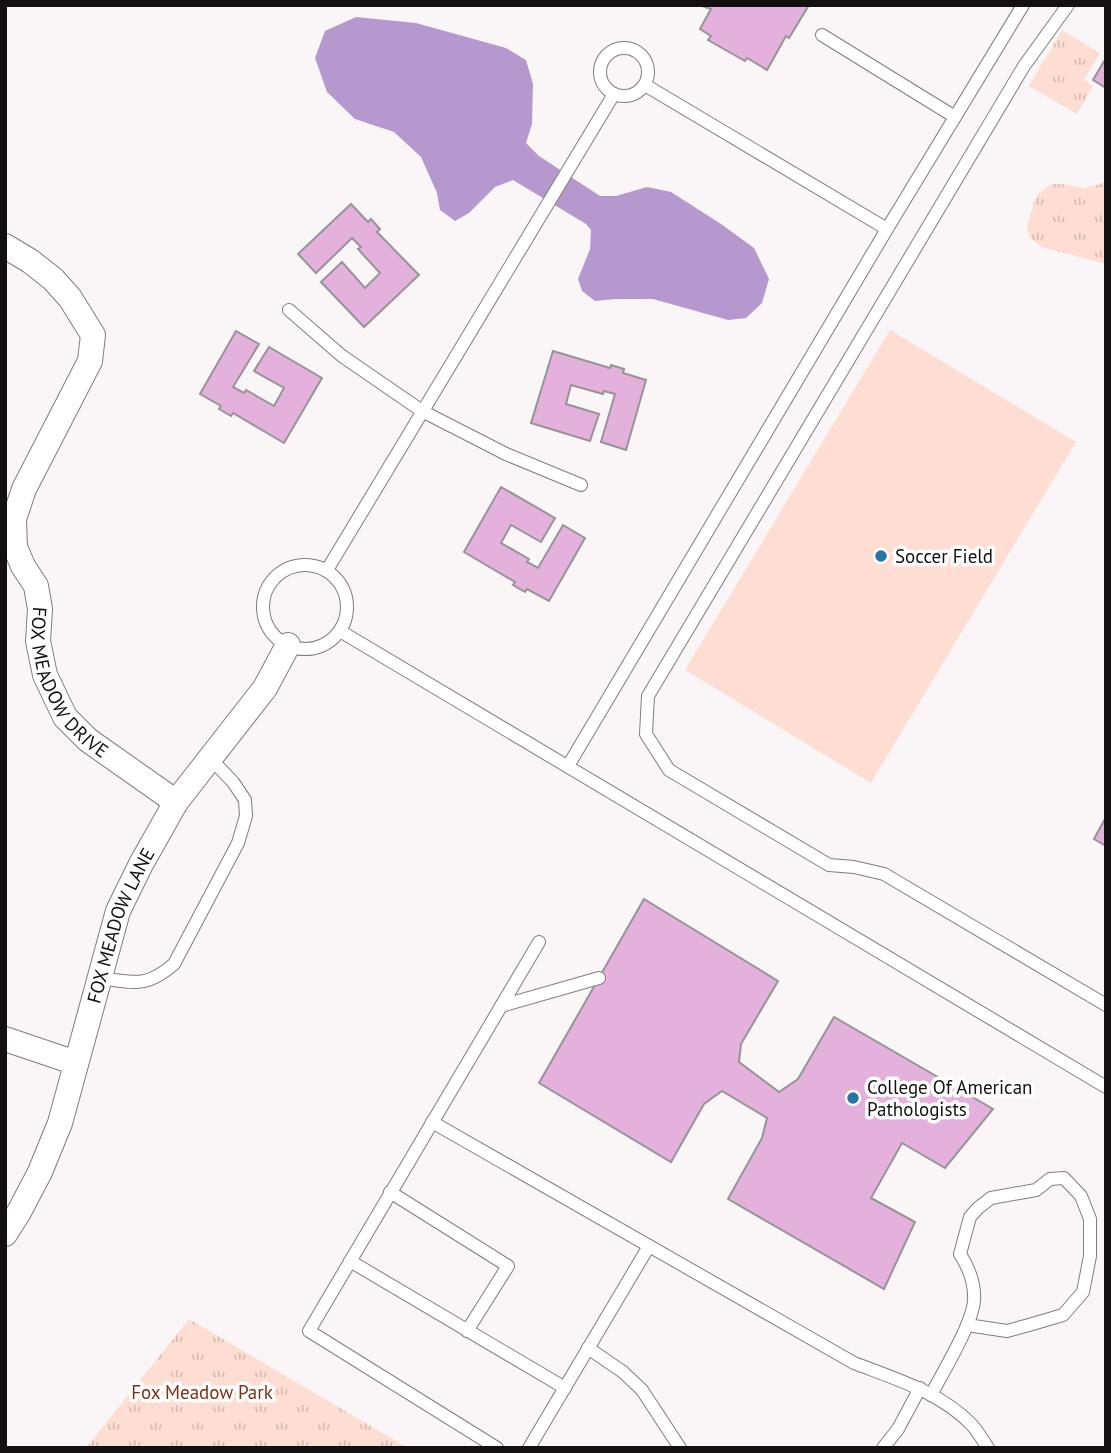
<svg xmlns="http://www.w3.org/2000/svg" width="1111" height="1453" font-family="'PT Sans',sans-serif">
<style>
.grass{fill:#feddd2}
.park{fill:url(#park-tufts)}
.water{fill:#b598ce}
.building{fill:#e4b1dd;stroke:#979497;stroke-width:2}
.lines{fill:none;stroke-linecap:round;stroke-linejoin:round}
.service-casing{stroke:#807d7e;stroke-width:14}
.minor-casing{stroke:#807d7e;stroke-width:26}
.service{stroke:#fff;stroke-width:12}
.minor{stroke:#fff;stroke-width:24}
.poi-dot{fill:#2874a7;stroke:#fff;stroke-width:2.5}
.labels{text-anchor:middle;dominant-baseline:central;stroke-width:7;stroke-linejoin:round;paint-order:stroke}
.poi-label{font-size:19px;fill:#121011;stroke:#fff;text-anchor:start}
.street-label{font-size:19px;fill:#121011;stroke:#fff}
.park-label{font-size:19px;fill:#7d3016;stroke:#fff}
</style>
<defs>
<pattern id="park-tufts" width="24" height="20" patternUnits="userSpaceOnUse" patternTransform="scale(1.75)"><rect width="24" height="20" fill="#feddd2"/><path d="M3 7l-1-3M5 7V3M7 7l1-3M15 17l-1-3M17 17v-4M19 17l1-3" fill="none" stroke="#d9bdb3"/></pattern>
</defs>
<rect width="100%" height="100%" fill="#faf6f7"/>
<!-- grass -->
<path class="grass" d="M890,330l186,112 -205,341 -186,-113z"/>
<!-- park -->
<g class="park">
<path d="M1062,30l38,23 -16,27 9,6 -16,28 -48,-28z"/>
<path d="M1106,182v82l-65,-17 -12,-10 -2,-11 7,-24 5,-9 12,-9h12l23,4z"/>
<path d="M189,1319l219,129h-322z"/>
</g>
<!-- water -->
<path class="water" d="M356,17l60,6 90,25 20,12 7,24 -1,40 -6,19 13,13 61,40h16l31,-9 24,5 50,32 33,24 15,31 -7,24 -16,15 -18,2 -75,-21h-37l-21,2 -13,-10 -4,-12 12,-30 1,-19 -5,-6 -73,-44 -18,7 -26,26 -14,8 -15,-11 -3,-17 -16,-36 -27,-25 -39,-13 -28,-27 -12,-34 10,-27z"/>
<!-- building -->
<g class="building">
<path d="M699,5h110l-20,33 -3,-2 -19,34 -20,-12 -2,3 -37,-21 3,-4 -11,-7 11,-20z"/>
<path d="M1106,58v30l-13,-8z"/>
<path d="M351,204l17,18 3,-3 9,10 -3,3 42,43 -55,52 -43,-45 21,-20 23,26 15,-15 -22,-24 3,-2 -9,-9 -36,35 -18,-19z"/>
<path d="M236,331l23,13 -26,43 11,6 2,-3 28,16 10,-18 -30,-17 15,-24 53,31 -38,65 -51,-30 -2,3 -12,-7 2,-3 -21,-12z"/>
<path d="M553,351l57,17 1,-3 13,4 -1,4 23,7 -20,70 -25,-8 14,-48 -11,-3 -1,3 -32,-9 -5,19 33,10 -9,27 -59,-18z"/>
<path d="M501,487l54,31 -14,24 -30,-17 -10,18 28,16 -2,3 11,6 25,-43 22,13 -36,63 -22,-12 -2,3 -12,-7 2,-3 -51,-30z"/>
<path d="M1106,817v29l-12,-7z"/>
<path d="M644,899l134,82 -37,63 -2,18 40,30 19,-13 36,-62 159,92 -48,59 -43,-25 -31,55 44,24 -31,67 -156,-90 34,-61 5,-20 -45,-27 -18,13 -33,58 -132,-79z"/>
</g>
<g class="lines">
<defs>
<g id="service">
<path d="M1068,5l-44,61 -376,630 -2,38 23,36 160,95 25,2 30,7 222,131"/>
<path d="M822,35l133,82"/>
<circle cx="624" cy="72" r="24"/>
<path d="M645,85l242,144"/>
<path d="M289,310l53,46 80,55 84,43 75,31"/>
<circle cx="305" cy="607" r="42"/>
<path d="M327,570l287,-476"/>
<path d="M340,631l766,456"/>
<path d="M568,766l319,-537 136,-224"/>
<path d="M99,978c35,4 46,11 75,-14l64,-121 8,-27 -1,-16 -12,-18 -23,-24"/>
<path d="M501,1006l98,-28"/>
<path d="M432,1122l422,241c42,16 86,29 118,62 6,7 11,15 16,23"/>
<path d="M390,1192l118,74 -41,65"/>
<path d="M350,1261l215,127"/>
<path d="M588,1348l35,24 19,18 38,58"/>
<path d="M931,1395c12,-23 42,-72 43,-95 1,-17 -5,-32 -14,-46l10,-37 8,-9 13,-10 45,-8 14,-11 14,-1 17,18 9,23v37l-7,36 -20,23 -34,10 -22,6 -40,-6"/>
<path d="M497,1448l-188,-117 230,-389"/>
<path d="M529,1448l120,-202"/>
<path d="M883,1448l15,-19 22,-41"/>
</g>
<g id="minor">
<path id="s1" d="M5,246l25,15 23,18 17,19 23,37 -3,26 -66,128 -10,30 1,28 8,19 13,20 4,23 -2,32 7,34 20,42 23,23 88,62"/>
<path d="M5,1039l71,24"/>
<path id="s2" d="M5,1234l14,-22 21,-40 20,-49 58,-212 23,-47 35,-62 89,-114 23,-43"/>
</g>
</defs>
<!-- service casing -->
<use href="#service" class="service-casing"/>
<!-- minor casing -->
<use href="#minor" class="minor-casing"/>
<!-- service -->
<use href="#service" class="service"/>
<!-- minor -->
<use href="#minor" class="minor"/>
</g>
<!-- markers -->
<g class="poi-dot">
<circle cx="881" cy="556" r="7"/>
<circle cx="853" cy="1098" r="7"/>
</g>
<g class="labels">
<!-- poi labels -->
<g class="poi-label">
<text x="895" y="556">Soccer Field</text>
<text x="867" y="1087">College Of American<tspan x="867" dy="22">Pathologists</tspan></text>
</g>
<!-- street labels -->
<g class="street-label">
<text stroke="none"><textPath href="#s1" startOffset="508">FOX MEADOW DRIVE</textPath></text>
<text stroke="none"><textPath href="#s2" startOffset="331">FOX MEADOW LANE</textPath></text>
</g>
<!-- park labels -->
<g class="park-label">
<text x="202" y="1392">Fox Meadow Park</text>
</g>
</g>
<!-- border -->
<rect width="1111" height="1453" fill="none" stroke="#121011" stroke-width="14"/>
</svg>
